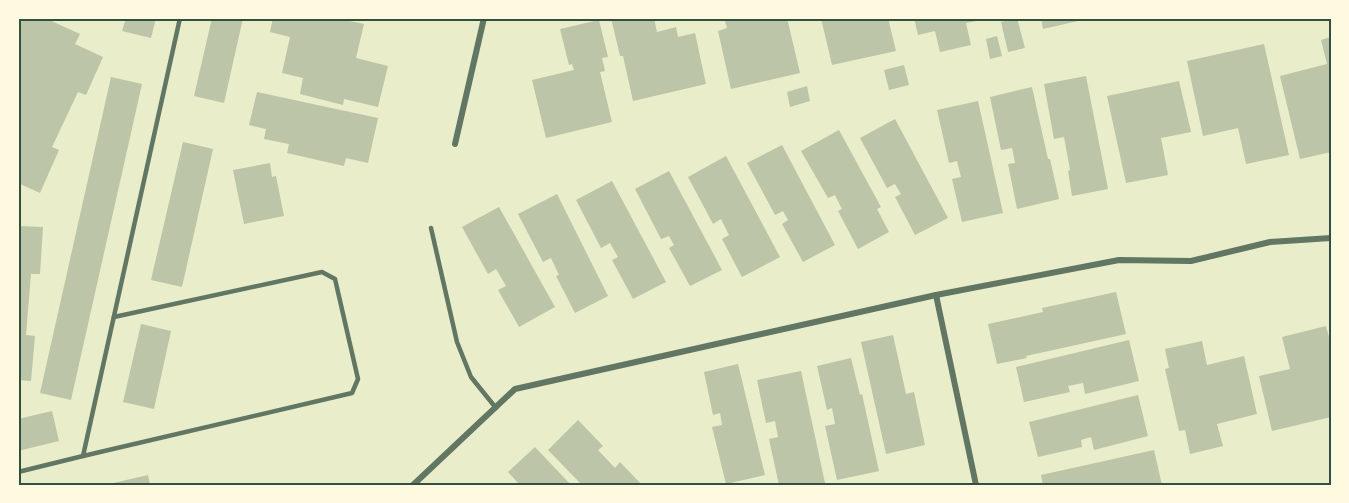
<svg xmlns="http://www.w3.org/2000/svg" width="1349" height="503" font-family="'Public Sans',sans-serif">
<style>
.building{fill:#bcc5a7}
.lines{fill:none;stroke-linecap:round;stroke-linejoin:round}
.service{stroke:#617663;stroke-width:4.5}
.minor{stroke:#617663;stroke-width:6}
.neatline{fill:none;stroke:#344e41;stroke-width:2}
</style>
<rect width="100%" height="100%" fill="#e9edc9"/>
<!-- building -->
<g class="building">
<path d="M18,18l10,2 1,-2h16l35,16 -5,10 28,13 -17,38 -8,-3 -26,55 7,3 -19,43 -22,-10z"/>
<path d="M126,18h30l-5,20 -29,-7z"/>
<path d="M212,18h31l-19,85 -30,-7z"/>
<path d="M273,18h63l28,6 -8,34 32,8 -10,41 -34,-8 -1,6 -43,-11 3,-16 -21,-5 8,-36 -20,-5z"/>
<path d="M611,18h43l3,14 19,-5 2,10 17,-4 11,51 -73,17 -10,-45h-3z"/>
<path d="M737,18h50l13,55 -69,16 -13,-58 9,-3 -2,-7z"/>
<path d="M821,18h67l8,33 -64,14z"/>
<path d="M914,18h73v1l-21,4 5,22 -31,7 -5,-21 -17,4z"/>
<path d="M1017,18l8,30 -17,4 -7,-30z"/>
<path d="M1041,18h46v1l-44,10z"/>
<path d="M599,20l9,37 -6,1 3,13 -5,1 12,50 -66,16 -14,-58 42,-10 -2,-6 -3,1 -9,-36z"/>
<path d="M997,36l5,20 -12,3 -4,-20z"/>
<path d="M1331,37v115l-31,7 -20,-83 47,-12 -6,-24z"/>
<path d="M1264,44l25,111 -43,9 -8,-36 -35,8 -16,-75z"/>
<path d="M904,65l5,20 -20,5 -5,-20z"/>
<path d="M1086,76l22,113 -36,7 -4,-25 2,-1 -6,-33 -10,2 -10,-55z"/>
<path d="M111,77l31,7 -71,316 -31,-7z"/>
<path d="M1179,81l12,51 -30,6 7,37 -42,8 -19,-87z"/>
<path d="M807,86l3,15 -20,6 -3,-15z"/>
<path d="M1032,87l16,72h2l9,40 -42,10 -9,-45 7,-1 -3,-15 -11,2 -11,-53z"/>
<path d="M257,92l121,26 -10,45 -22,-5 -2,8 -57,-13 2,-9 -25,-5 2,-10 -17,-4z"/>
<path d="M978,101l25,112 -41,9 -10,-43 9,-2 -4,-16 -8,2 -12,-53z"/>
<path d="M895,119l53,99 -33,17 -20,-38 6,-3 -6,-10 -8,4 -27,-50z"/>
<path d="M839,130l42,77 -4,2 12,23 -31,17 -20,-38 4,-2 -7,-14 -7,3 -27,-47z"/>
<path d="M183,142l30,7 -31,138 -31,-7z"/>
<path d="M782,145l53,100 -32,17 -21,-38 6,-4 -5,-9 -8,4 -28,-52z"/>
<path d="M726,156l54,101 -38,20 -20,-38 7,-4 -8,-16 -8,5 -25,-47z"/>
<path d="M270,163l2,14 4,-1 8,40 -40,8 -11,-54z"/>
<path d="M669,171l53,99 -32,16 -21,-38 5,-3 -5,-9 -8,3 -26,-50z"/>
<path d="M612,181l54,101 -33,17 -21,-39 6,-3 -8,-14 -9,5 -25,-48z"/>
<path d="M557,194l51,102 -33,17 -19,-37 3,-1 -8,-17 -8,4 -25,-48z"/>
<path d="M499,207l56,100 -36,20 -21,-37 8,-4 -10,-17 -8,5 -26,-47z"/>
<path d="M18,226l25,1 -3,47h-9l-5,61 9,1 -4,45 -13,-1z"/>
<path d="M1116,292l10,42 -100,22 1,2 -30,6 -9,-40 55,-12 -1,-4z"/>
<path d="M141,324l30,7 -17,78 -31,-7z"/>
<path d="M1326,326l5,19v72l-59,14 -13,-55 31,-7 -8,-32z"/>
<path d="M893,335l13,59 8,-2 11,53 -39,9 -25,-112z"/>
<path d="M1129,340l10,41 -54,13 -2,-11 -15,3 2,6 -46,10 -8,-35z"/>
<path d="M1202,341l5,24 37,-9 13,58 -40,10 6,22 -33,8 -5,-24 -6,1 -14,-62 4,-1 -4,-19z"/>
<path d="M851,358l9,37 2,-1 17,77 -42,9 -12,-54 10,-2 -3,-16 -5,2 -10,-44z"/>
<path d="M738,364l27,111 -39,9 -14,-57 10,-2 -2,-12 -7,2 -9,-43z"/>
<path d="M801,371l24,112 -10,2h-36l-10,-46 9,-2 -3,-16 -9,2 -9,-43z"/>
<path d="M1138,395l10,41 -54,14 -3,-13 -10,3 1,7 -44,10 -9,-35z"/>
<path d="M52,411l7,30 -41,10v-32z"/>
<path d="M578,420l25,26 -5,4 17,18 5,-6 22,23h-60l-34,-35z"/>
<path d="M535,447l36,38h-51l-12,-13z"/>
<path d="M1154,450l8,35h-119l-2,-10z"/>
<path d="M148,475l2,10h-41v-1z"/>
</g>
<g class="lines">
<!-- service -->
<g class="service">
<path d="M431,228l26,114 14,35 25,31"/>
<path d="M83,456l269,-63 6,-14 -23,-100 -13,-7 -208,45"/>
<path d="M18,472l65,-16 97,-438"/>
</g>
<!-- minor -->
<g class="minor">
<path d="M455,144l29,-126"/>
<path d="M936,295l40,190"/>
<path d="M413,485l102,-96 421,-94 183,-35 72,1 79,-19 61,-4"/>
</g>
</g>
<!-- border -->
<rect width="1349" height="503" fill="none" stroke="#fefae0" stroke-width="39"/>
<rect x="20" y="20" width="1310" height="464" class="neatline"/>
</svg>
